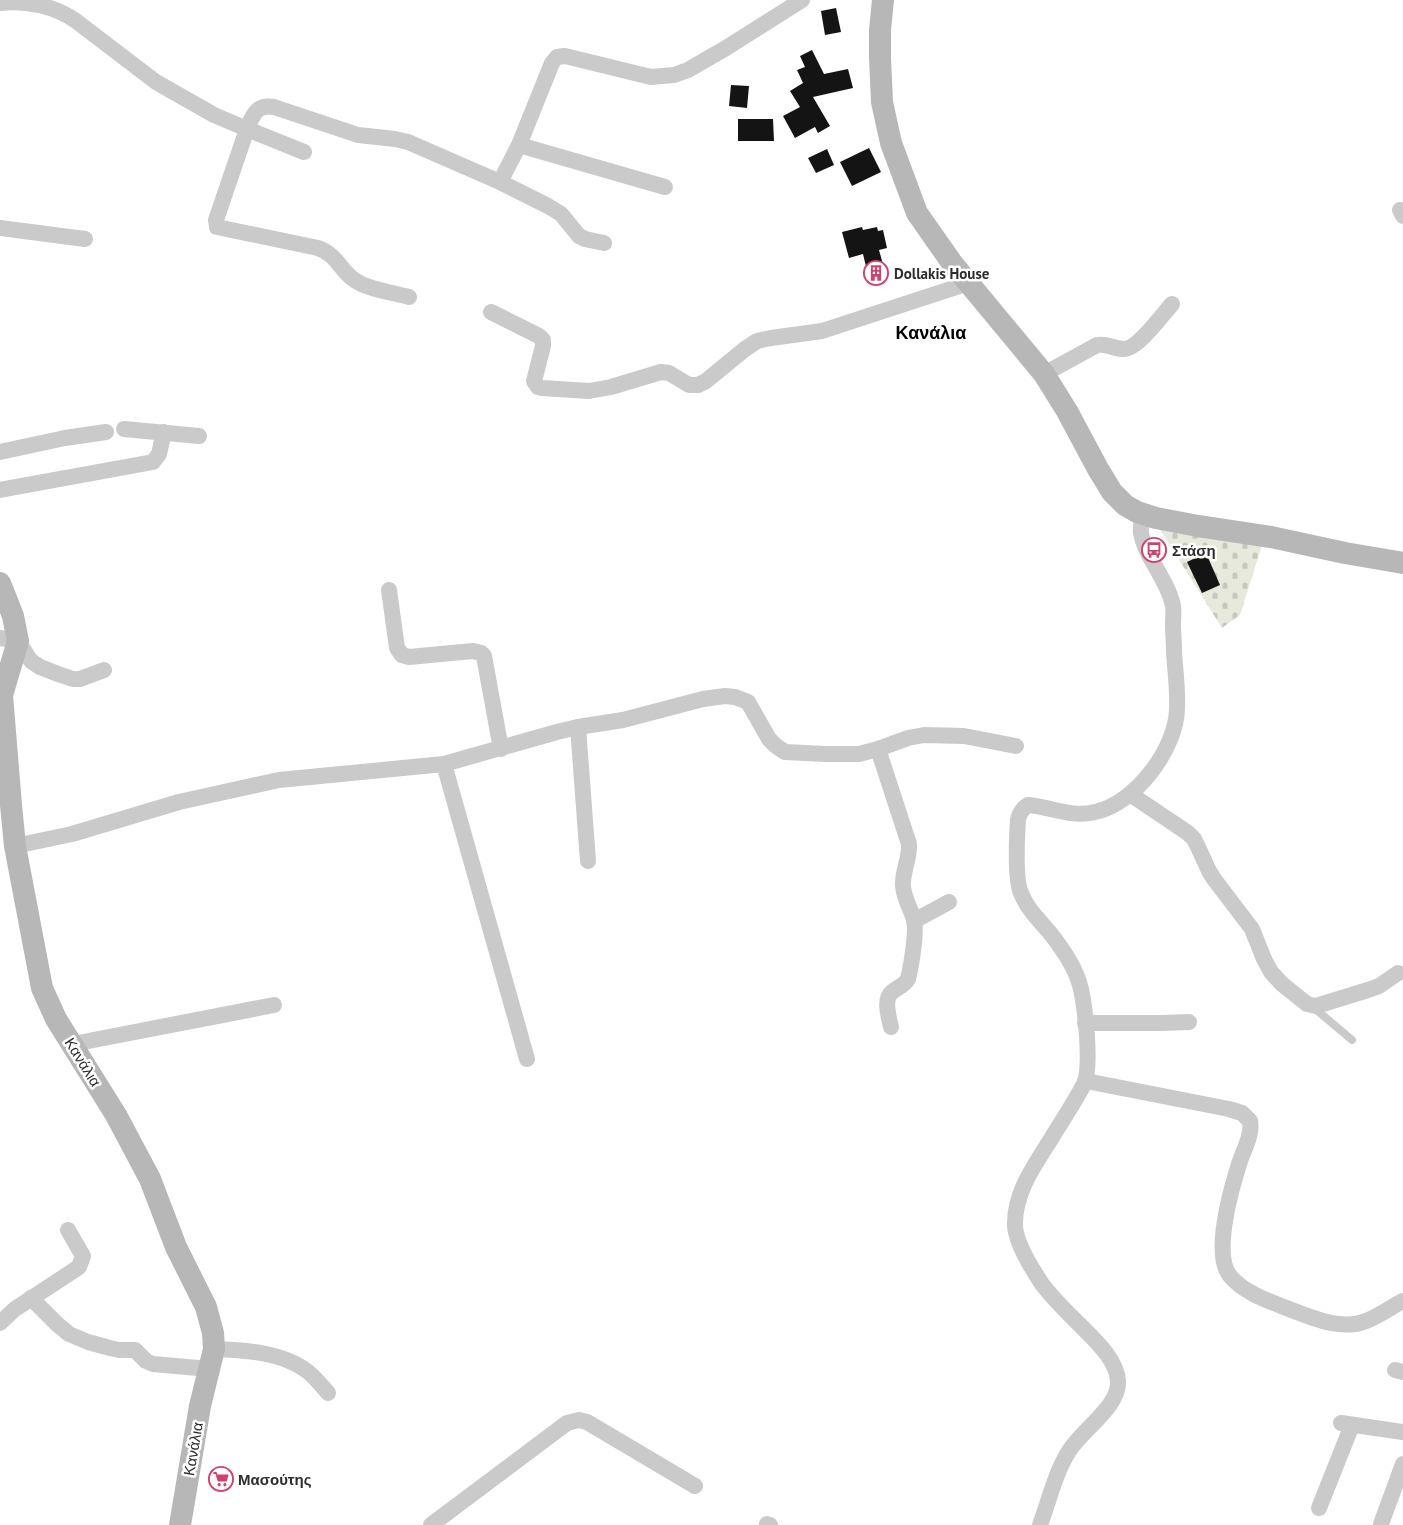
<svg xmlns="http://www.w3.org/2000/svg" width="1403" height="1525" font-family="'PT Sans',sans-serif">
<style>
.cemetery{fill:url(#cemetery-stones)}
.building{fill:#141414}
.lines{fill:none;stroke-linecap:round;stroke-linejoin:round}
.lane{stroke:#cacaca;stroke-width:8}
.street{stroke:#cacaca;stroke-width:16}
.secondary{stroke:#b7b7b7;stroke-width:22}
.labels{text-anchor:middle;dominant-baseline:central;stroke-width:5;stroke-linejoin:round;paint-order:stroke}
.poi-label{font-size:15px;font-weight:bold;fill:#2d2d2d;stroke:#fff;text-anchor:start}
.street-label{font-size:15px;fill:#2d2d2d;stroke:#fff}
.quarter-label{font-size:18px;font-weight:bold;fill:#000;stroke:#fff}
</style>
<defs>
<pattern id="cemetery-stones" width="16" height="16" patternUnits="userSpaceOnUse" patternTransform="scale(1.25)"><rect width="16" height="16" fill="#e6e9dc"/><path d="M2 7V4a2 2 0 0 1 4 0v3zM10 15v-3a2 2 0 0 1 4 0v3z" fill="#c6c8bd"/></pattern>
</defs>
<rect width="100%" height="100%" fill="#fff"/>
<!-- cemetery -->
<path class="cemetery" d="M1157,525l106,17 -23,73 -18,13z"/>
<!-- building -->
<g class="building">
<path d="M836,8l5,24 -16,3 -4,-24z"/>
<path d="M812,50l12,24 24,-5 5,19 -40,9 17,29 -12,7 -3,-6 -20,11 -12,-22 17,-9 -10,-16 13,-8 -6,-13 8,-3 -5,-11z"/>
<path d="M731,85l18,1 -2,22 -18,-2z"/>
<path d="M738,119h35l1,22h-36z"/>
<path d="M869,148l12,24 -29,14 -12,-24z"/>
<path d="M827,149l7,16 -18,8 -8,-15z"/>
<path d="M862,227l1,3 14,-3 1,4 5,-1 4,18 -8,2 7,25 -17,4 -6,-25 -14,4 -7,-26z"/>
<path d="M1206,553l14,32 -18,8 -15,-31z"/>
</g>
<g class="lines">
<!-- lane -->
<path class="lane" d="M1313,1007l39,33"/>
<!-- street -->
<g class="street">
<path d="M0,3c26,-3 55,3 76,18l80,61 58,33 33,14c6,-14 9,-25 27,-22l84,28 37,4 13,3 92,40 19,-37 33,-82 5,-6 8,-1 86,21 23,-2 14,-5 38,-22 76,-48"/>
<path d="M519,145l146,42"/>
<path d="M304,152l-57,-23 -31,91 1,7 101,21c19,7 21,20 35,31 15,11 38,13 56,18"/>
<path d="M500,182l48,24 13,8 18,22 6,3 19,4"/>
<path d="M1400,210l3,6"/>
<path d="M0,228l85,11"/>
<path d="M491,312l48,24 4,4v6l-9,35 4,6 4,1 47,3 22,-4 50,-15 8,1 20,12h9l8,-4 39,-32 12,-8 14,-3 51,-7 147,-48"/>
<path d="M1044,374l53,-29c10,-2 17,4 27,4 14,0 38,-34 48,-45"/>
<path d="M124,429l75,7"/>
<path d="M0,452l65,-14 41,-6"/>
<path d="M0,490l153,-28 6,-8 5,-22"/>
<path d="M389,590l8,58 5,7 7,2 64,-6 8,2 3,3 17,93"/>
<path d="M0,638l18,3 13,20 9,6 18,7 15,5h7l24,-9"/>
<path d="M578,727l10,134"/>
<path d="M878,749l31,95c1,14 -7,28 -6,42 1,13 8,23 11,34 3,12 -3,47 -6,59 -4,7 -10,8 -16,13 -9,7 -3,26 -1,35"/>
<path d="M444,764l83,295"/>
<path d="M1130,794l58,39 6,6 4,8 11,24 5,8 38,50 12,30 7,13 11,12 25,20 9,2 52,-16 11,-4 19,-13"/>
<path d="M15,846l57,-12 107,-32 100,-22 165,-16 113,-32 21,-5 45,-7 80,-21 22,-3 10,1 13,5 21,37 7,7 9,6 40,2h34l19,-5 30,-11 16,-3 40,1 52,10"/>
<path d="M914,921l35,-19"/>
<path d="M1085,1023h77l27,-1"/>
<path d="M73,1044l201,-39"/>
<path d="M1086,1081l143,28 13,4 8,8c3,12 -6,29 -10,40 -8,25 -28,93 -10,115 14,17 39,25 59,33 23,9 53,22 77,12 13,-5 25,-14 37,-20"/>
<path d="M31,1298l26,26 12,10 19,8 22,6 9,2h16l11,11 7,3 56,5"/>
<path d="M0,1323l15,-14 64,-42 4,-11 -15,-26"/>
<path d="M214,1349c30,1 68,3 93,22 8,6 15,15 21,22"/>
<path d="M1395,1370l8,2"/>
<path d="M1341,1423l62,9"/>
<path d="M1319,1508l33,-83"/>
<path d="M767,1524l3,1"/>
<path d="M1381,1524l22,-60"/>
<path d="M431,1525l136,-102 12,-3 8,2 108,64"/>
<path d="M1040,1525c9,-24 15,-52 29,-74 13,-21 51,-45 49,-70 -1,-20 -21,-39 -35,-53 -14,-14 -29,-28 -41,-44 -10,-15 -26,-40 -27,-58 -1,-33 19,-60 36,-87 11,-18 23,-36 33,-55 8,-17 1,-83 -5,-102 -4,-13 -12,-26 -20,-37 -12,-19 -30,-31 -38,-52 -6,-14 -4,-57 -3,-73 1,-7 4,-11 10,-15 23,2 44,13 67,7 40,-8 82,-64 82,-104 1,-19 -2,-38 -3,-57 0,-9 -1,-18 -1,-27 0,-6 1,-12 0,-18 -5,-26 -28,-49 -32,-73 -1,-6 1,-13 2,-19"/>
</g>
<!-- secondary -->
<g class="secondary">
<path d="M883,0l-3,30v28l2,44 9,41 26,70 35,50 92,111 23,37 31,58 14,23 13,13 12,7 19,6 42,8 73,11 74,16 58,10"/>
<path d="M0,583l13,33 5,25 -16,54 9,110 4,41 27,142 14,31 60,96 34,64 26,68 30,60 7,26 1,16 -14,57 -20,119"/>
</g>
</g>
<!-- icons -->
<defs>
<symbol id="building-ring" viewBox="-11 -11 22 22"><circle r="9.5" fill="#fff" stroke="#d2416d" stroke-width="1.5"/><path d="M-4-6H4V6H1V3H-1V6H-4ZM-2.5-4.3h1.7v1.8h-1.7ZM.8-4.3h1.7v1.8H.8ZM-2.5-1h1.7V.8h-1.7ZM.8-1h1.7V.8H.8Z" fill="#d2416d"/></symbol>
<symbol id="bus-ring" viewBox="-11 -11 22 22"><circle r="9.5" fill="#fff" stroke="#d2416d" stroke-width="1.5"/><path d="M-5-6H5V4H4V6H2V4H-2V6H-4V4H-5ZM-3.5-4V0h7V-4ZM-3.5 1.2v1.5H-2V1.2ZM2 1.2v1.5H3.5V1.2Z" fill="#d2416d"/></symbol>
<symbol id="supermarket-ring" viewBox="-11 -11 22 22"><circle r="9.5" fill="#fff" stroke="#d2416d" stroke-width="1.5"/><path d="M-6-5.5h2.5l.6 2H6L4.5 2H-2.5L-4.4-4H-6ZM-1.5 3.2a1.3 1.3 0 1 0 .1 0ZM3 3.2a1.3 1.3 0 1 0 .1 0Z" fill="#d2416d"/></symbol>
</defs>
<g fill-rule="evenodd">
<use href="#building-ring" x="862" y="259" width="28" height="28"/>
<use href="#bus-ring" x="1140" y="536" width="28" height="28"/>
<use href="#supermarket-ring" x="207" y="1465" width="28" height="28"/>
</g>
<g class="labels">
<!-- poi labels -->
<g class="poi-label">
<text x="894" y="273">Dollakis House</text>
<text x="1172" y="550">Στάση</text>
<text x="238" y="1479">Μασούτης</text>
</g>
<!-- street labels -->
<g class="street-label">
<text transform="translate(83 1062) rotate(58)">Κανάλια</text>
<text transform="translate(193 1449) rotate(-80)">Κανάλια</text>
</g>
<!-- quarter labels -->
<g class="quarter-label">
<text x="931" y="332">Κανάλια</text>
</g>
</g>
</svg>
